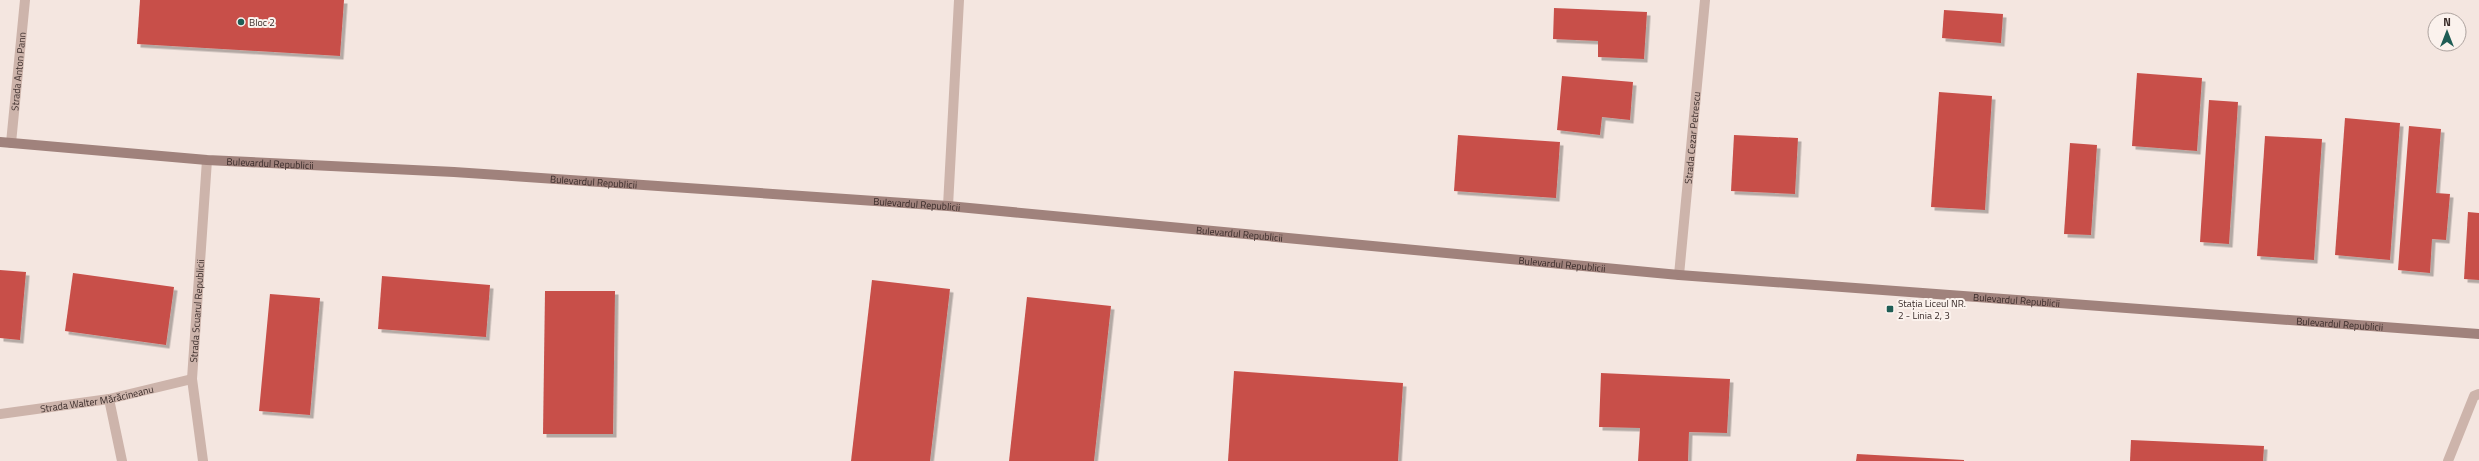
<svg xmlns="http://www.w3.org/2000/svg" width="2479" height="461" font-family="'Titillium Web',sans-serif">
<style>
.building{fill:#c84f4a;filter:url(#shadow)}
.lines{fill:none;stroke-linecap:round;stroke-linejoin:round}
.street{stroke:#cdb4ab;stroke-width:10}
.secondary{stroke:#a0827c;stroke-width:10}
.poi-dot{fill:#1f5d55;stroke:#fbf2ed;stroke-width:1.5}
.labels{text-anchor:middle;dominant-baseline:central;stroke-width:4;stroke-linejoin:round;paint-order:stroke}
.poi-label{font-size:10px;fill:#3a2c2a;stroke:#fbf2ed;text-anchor:start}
.street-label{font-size:10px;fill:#3a2c2a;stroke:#fbf2ed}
</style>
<defs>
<filter id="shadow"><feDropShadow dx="3.5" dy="3.5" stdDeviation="0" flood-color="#0004"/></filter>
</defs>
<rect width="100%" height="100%" fill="#f4e6e0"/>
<!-- building -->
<g class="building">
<path d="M140,0h204l-4,56 -203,-12z"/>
<path d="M1554,8l93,4 -3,47 -46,-2v-16l-45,-2z"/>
<path d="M1944,10l59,4 -2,29 -59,-5z"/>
<path d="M2137,73l65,5 -5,73 -65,-5z"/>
<path d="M1562,76l71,6 -3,38 -28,-3 -2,18 -43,-5z"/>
<path d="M1939,92l53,4 -7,114 -54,-3z"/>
<path d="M2209,100l29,2 -9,142 -29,-2z"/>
<path d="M2345,118l55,5 -10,137 -55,-5z"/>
<path d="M2409,126l32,3 -5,64 14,1 -4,46 -14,-1 -2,34 -32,-3z"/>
<path d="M1458,135l102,7 -4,56 -102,-7z"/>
<path d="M1734,135l64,3 -3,56 -64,-3z"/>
<path d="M2265,136l57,3 -8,121 -57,-4z"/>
<path d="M2070,143l27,2 -6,90 -27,-1z"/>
<path d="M2468,212l11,1v67l-15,-1z"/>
<path d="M0,270l26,2 -6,68 -20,-2z"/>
<path d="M73,273l101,14 -8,58 -101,-14z"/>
<path d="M382,276l108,9 -4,52 -108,-8z"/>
<path d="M872,280l78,9 -20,172h-79z"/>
<path d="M545,291h70l-2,143h-70z"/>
<path d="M270,294l50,4 -10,117 -51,-4z"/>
<path d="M1027,297l84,9 -17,155h-85z"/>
<path d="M1234,371l169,12 -5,78h-170z"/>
<path d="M1601,373l129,6 -3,54 -38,-1 -1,29h-50l2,-33 -41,-1z"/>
<path d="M2131,440l133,6 -1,15h-133z"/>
<path d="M1857,454l107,6v1h-108z"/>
</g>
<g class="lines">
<!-- street -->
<g class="street">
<path id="s1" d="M11,143l14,-143"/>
<path d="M948,206l11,-206"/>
<path id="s2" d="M1679,275l26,-275"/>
<path d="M109,399l13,62"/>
<path id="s3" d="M0,414l109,-15 83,-20"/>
<path id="s4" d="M203,461l-11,-82 15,-219"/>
<path d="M2448,461l26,-65 5,-2"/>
</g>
<!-- secondary -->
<path class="secondary" id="s5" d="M0,142l207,18 247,12 494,34 731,69 800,59"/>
</g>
<!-- markers -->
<g class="poi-dot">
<circle cx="241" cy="22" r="4"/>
<rect x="1886" y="305" width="8" height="8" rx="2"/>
</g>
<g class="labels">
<!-- poi labels -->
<g class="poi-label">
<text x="249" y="22">Bloc 2</text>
<text x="1898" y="303">Stația Liceul NR.<tspan x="1898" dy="12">2 - Linia 2, 3</tspan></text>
</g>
<!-- street labels -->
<g class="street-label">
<text stroke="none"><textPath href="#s1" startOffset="72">Strada Anton Pann</textPath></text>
<text stroke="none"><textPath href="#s2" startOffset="138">Strada Cezar Petrescu</textPath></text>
<text stroke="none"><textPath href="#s5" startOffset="271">Bulevardul Republicii</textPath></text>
<text stroke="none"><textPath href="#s5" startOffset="595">Bulevardul Republicii</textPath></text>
<text stroke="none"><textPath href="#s5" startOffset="919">Bulevardul Republicii</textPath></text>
<text stroke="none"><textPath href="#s5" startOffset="1243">Bulevardul Republicii</textPath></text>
<text stroke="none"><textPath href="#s5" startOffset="1567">Bulevardul Republicii</textPath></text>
<text stroke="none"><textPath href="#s5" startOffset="2023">Bulevardul Republicii</textPath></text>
<text stroke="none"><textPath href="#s4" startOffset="151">Strada Scuarul Republicii</textPath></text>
<text stroke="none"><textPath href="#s5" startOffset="2347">Bulevardul Republicii</textPath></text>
<text stroke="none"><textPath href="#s3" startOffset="98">Strada Walter Mărăcineanu</textPath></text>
</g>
</g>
<!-- north arrow -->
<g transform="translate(2447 32)"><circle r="19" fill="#fbf2ed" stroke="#aea39f"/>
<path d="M0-3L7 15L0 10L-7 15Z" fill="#1f5d55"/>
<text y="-6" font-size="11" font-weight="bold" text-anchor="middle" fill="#3a2c2a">N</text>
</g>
</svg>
